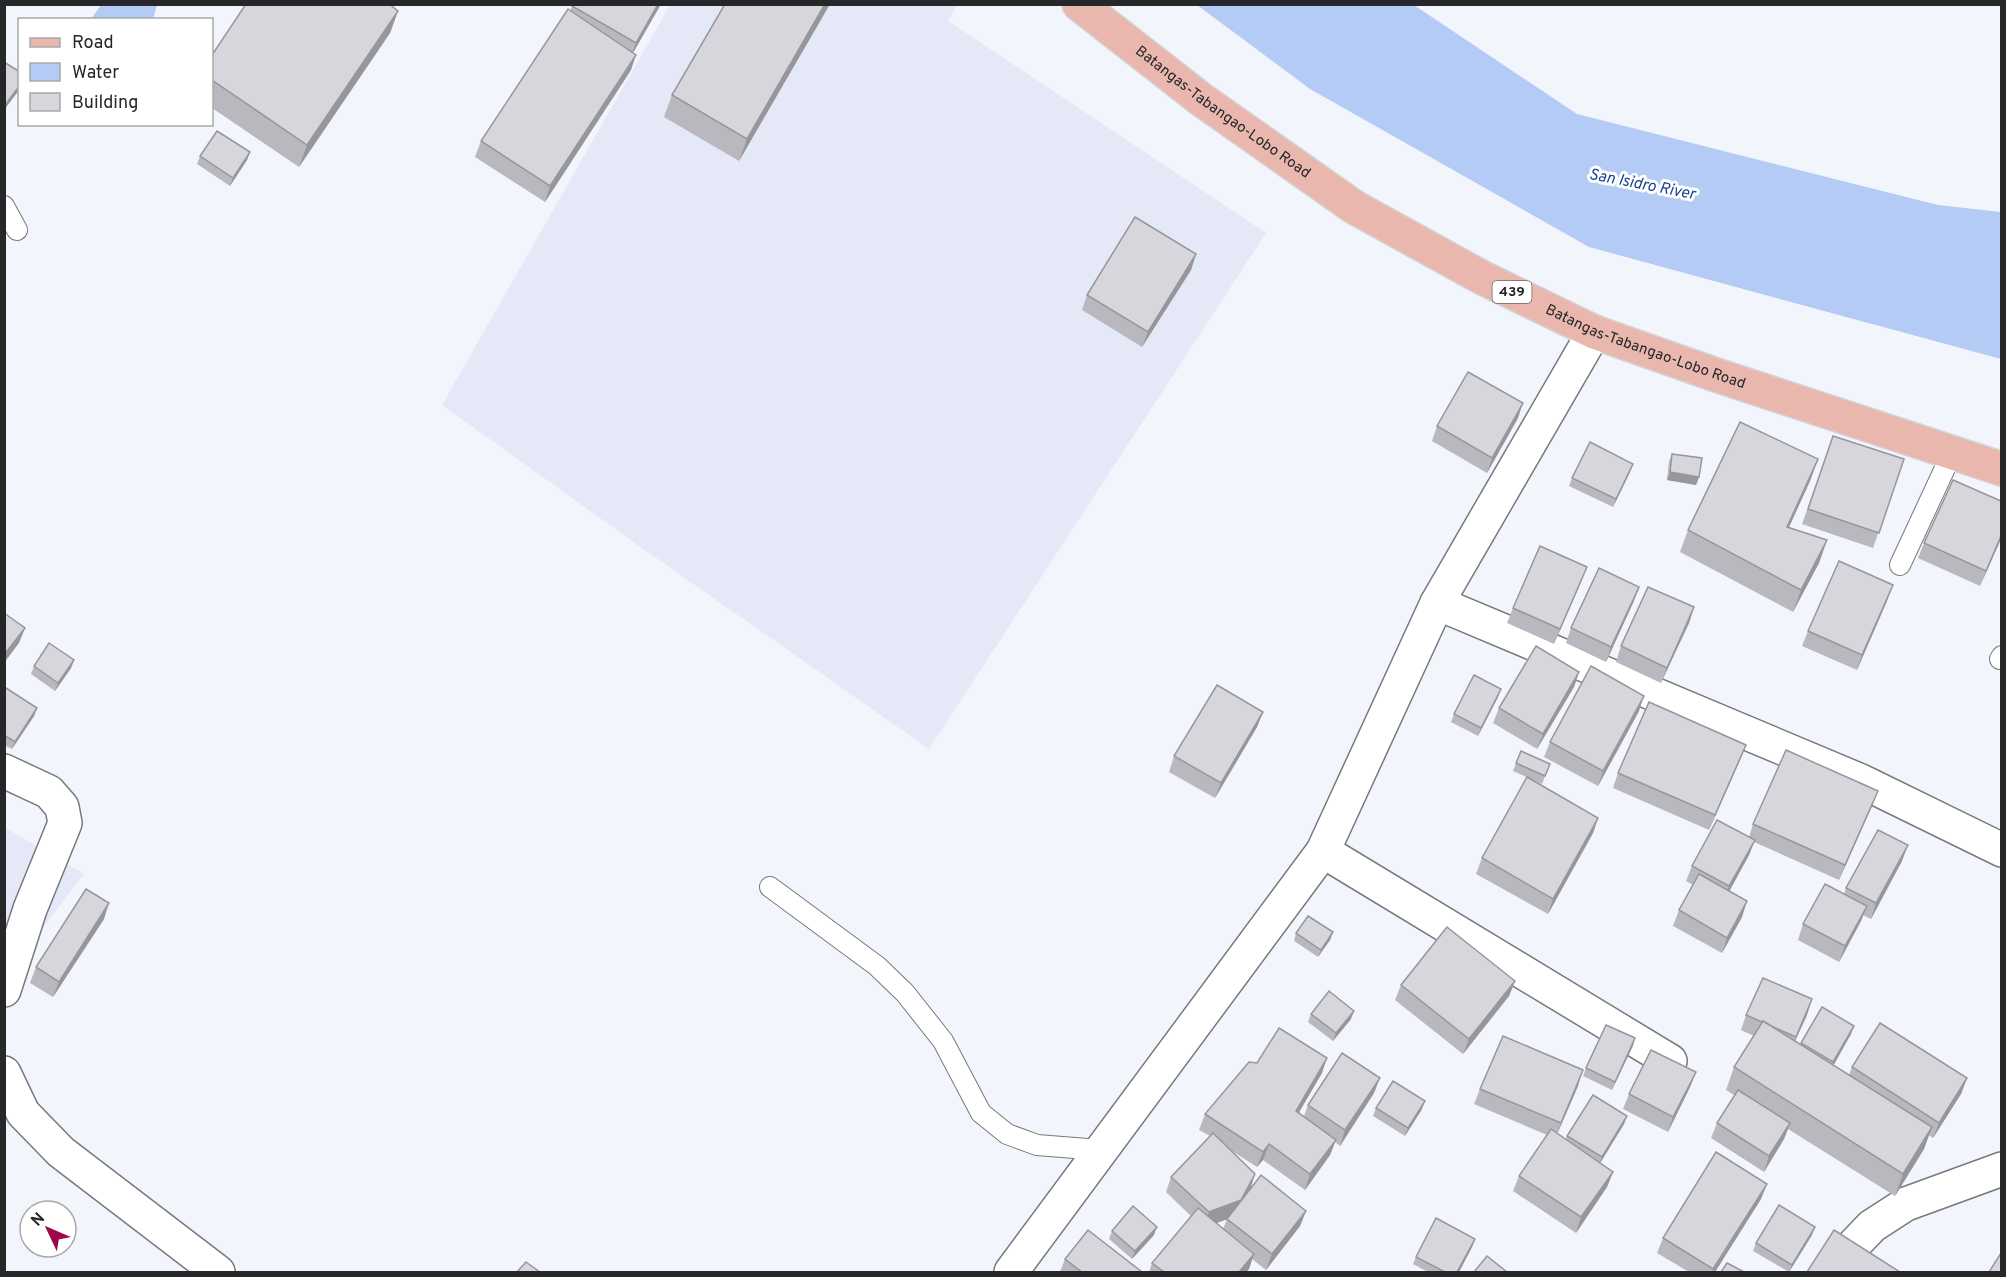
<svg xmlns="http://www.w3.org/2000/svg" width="2006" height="1277" font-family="Overpass,sans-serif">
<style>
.built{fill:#e5e9f7}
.water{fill:#b4ccf5}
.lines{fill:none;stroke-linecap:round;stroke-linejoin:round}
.lane-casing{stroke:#77797e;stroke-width:22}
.street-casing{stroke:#77797e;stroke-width:36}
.primary-casing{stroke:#d4d4d4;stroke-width:36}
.lane{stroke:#fff;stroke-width:20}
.street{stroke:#fff;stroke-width:33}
.primary{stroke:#e9b7ad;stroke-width:33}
.wall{fill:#b9b8be;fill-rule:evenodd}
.shaded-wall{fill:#96969b}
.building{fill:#d7d6dd;stroke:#96969b;stroke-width:1.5}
.labels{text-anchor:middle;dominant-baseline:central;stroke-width:6;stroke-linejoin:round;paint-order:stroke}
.shield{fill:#fff;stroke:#676869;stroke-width:1.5}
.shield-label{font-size:14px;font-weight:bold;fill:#262729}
.street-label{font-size:15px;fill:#262729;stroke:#fff}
.water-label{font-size:16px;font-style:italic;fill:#194391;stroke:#fff}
</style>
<rect width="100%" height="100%" fill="#f3f5fc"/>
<!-- built -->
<g class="built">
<path d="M670,5h287l-9,16 318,212 -337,516 -290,-203 -197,-141z"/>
<path d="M4,827l80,47 -79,103 -1,-1z"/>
</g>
<!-- water -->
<g class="water">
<path d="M101,5v-1l56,1 -4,14h-62z"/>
<path d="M1197,5h217l163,109 361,91 63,7v147l-412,-112 -279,-158z"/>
</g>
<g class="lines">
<defs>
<g id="lane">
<path d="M4,206l13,24"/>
<path d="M1900,565l52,-112"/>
<path d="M2000,659l2,-3"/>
<path d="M770,887l107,79 28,27 38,48 38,72 26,21 30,11 63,5"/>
</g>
<g id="street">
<path d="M1437,603l424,178 141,69"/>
<path d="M4,771l45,21 13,15 3,16 -35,86 -26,81"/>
<path d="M1323,851l347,210"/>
<path d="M4,1073l19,40 38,39 157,120"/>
<path d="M1847,1252l25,-26 34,-22 96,-35"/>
<path d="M1011,1272l312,-421 114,-248 157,-271"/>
</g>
<g id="primary">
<path id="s1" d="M1079,4l123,96 152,107 127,70 113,55 125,44 283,93"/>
</g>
</defs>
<!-- lane casing -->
<use href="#lane" class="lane-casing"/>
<!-- street casing -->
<use href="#street" class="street-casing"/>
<!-- primary casing -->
<use href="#primary" class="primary-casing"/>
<!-- lane -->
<use href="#lane" class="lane"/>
<!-- street -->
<use href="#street" class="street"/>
<!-- primary -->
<use href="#primary" class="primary"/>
</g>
<!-- wall -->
<g class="wall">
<path d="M573,4h88l-28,49 -2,17 -86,132 -70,-45 6,-16 89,-130z"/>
<path d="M830,4l-91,157 -75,-44 8,-22z"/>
<path d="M398,11l-8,22 -91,134 -87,-59v-53z"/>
<path d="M250,152l-3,8 -17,26 -33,-22 3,-8z"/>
<path d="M1196,254l-5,16 -49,77 -60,-37 5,-15z"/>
<path d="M1518,418l-31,55 -55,-32 5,-15z"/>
<path d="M1833,436l71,23 -31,89 -71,-24z"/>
<path d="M1672,454l27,23 -3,8 -29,-5 2,-19z"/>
<path d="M1818,459l-8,22 -21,46 38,13 -8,23 -26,49 -113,-60 8,-22z"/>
<path d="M1630,472l-17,35 -44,-21 3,-8z"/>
<path d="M2001,539l-21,47 -62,-28 6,-15z"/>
<path d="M1581,582l-27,62 -47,-21 6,-15z"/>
<path d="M1639,587l-6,16 -27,59 -40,-19 5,-15z"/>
<path d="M1887,601l-30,69 -55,-24 6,-15z"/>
<path d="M1694,607l-5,16 -28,60 -45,-21 5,-16z"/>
<path d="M74,660l-3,8 -16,23 -24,-17 3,-8z"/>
<path d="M1579,672l-5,15 -37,62 -44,-26 6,-15z"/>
<path d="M4,690l33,18 -3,8 -22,33 -8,-4z"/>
<path d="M1498,697l-20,39 -27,-14 3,-8z"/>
<path d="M1639,711l-41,75 -54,-29 6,-15z"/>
<path d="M1263,712l-6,15 -42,71 -46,-26 5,-16z"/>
<path d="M1746,745l-6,15 -31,70 -96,-42 5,-15z"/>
<path d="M1516,763l34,1 -8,20 -29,-13z"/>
<path d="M1878,791l-6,15 -33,74 -85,-38 -5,13 -20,36 13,26 -20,36 -49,-27 6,-16 14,-25 -7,-4 6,-15 57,-29 4,-13z"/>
<path d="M1598,818l-5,15 -45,81 -72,-40 6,-16z"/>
<path d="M1902,861l-31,58 -8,-4 -2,6 -22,41 -41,-22 5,-16 41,-30 2,-6z"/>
<path d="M104,919l-51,78 -23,-14 6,-16z"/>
<path d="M1333,932l-3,8 -12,17 -24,-16 2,-8z"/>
<path d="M1515,981l-6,15 -46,58 -68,-54 6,-15z"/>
<path d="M1822,1007l29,27 -18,31 16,10 3,-8 115,11 -6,16 -28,44 -4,-3 -5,14 -29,47 -107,-67 -4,10 -20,33 -53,-34 6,-15 17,-28 -8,-5 8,-23 20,-31 -13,-6 5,-15h61l-12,26 6,3z"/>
<path d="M1311,1014l40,5 -18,22 -25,-19z"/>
<path d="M1635,1038l-23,52 -29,-14 3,-8z"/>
<path d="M1696,1072l-6,15 -22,45 -45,-23 6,-15z"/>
<path d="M1322,1073l-23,39 5,4 4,-11 66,-12 -34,53 -5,-4 -5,13 -25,35 -42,-30 -6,7 -28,-18 20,42 57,20 -6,15 -34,44 -14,-11 -3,10 -3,3h-97l3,-9 39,-47 -25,-24 5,-15 39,-41 -11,-6 6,-16zM1227,1219l-4,10 -7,-6z"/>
<path d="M1578,1086l-21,48 9,5 1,-3 60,-20 -3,8 -24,39 13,9 -6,15 -31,46 -63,-42 6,-15 28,-41 -73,-31 6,-15z"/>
<path d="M1376,1108l46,1 -17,27 -32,-20z"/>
<path d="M1761,1199l-46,73h-26l-32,-19 6,-15z"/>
<path d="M1112,1231l42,4 -22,24 -23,-20z"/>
<path d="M1812,1235l-23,37 -36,-21 3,-8z"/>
<path d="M1475,1239l-3,8 -13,25h-31l-15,-8 3,-7z"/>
<path d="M1065,1259l77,13h-82z"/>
</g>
<!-- shaded-wall -->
<g class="shaded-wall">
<path d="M658,4h3l-31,54 6,-15z"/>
<path d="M825,4h5l-91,157 8,-22z"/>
<path d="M398,11l-8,22 -91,134 8,-22z"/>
<path d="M636,55l-5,15 -86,132 5,-16z"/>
<path d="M20,85v4l-16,21 1,-5z"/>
<path d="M250,152l-3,8 -17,26 3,-8z"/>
<path d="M1196,254l-5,16 -49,77 6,-15z"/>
<path d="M1523,403l-5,15 -31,55 5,-15z"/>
<path d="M1818,459l-8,22 -31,68 8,-22z"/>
<path d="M1633,464l-3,8 -17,35 3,-8z"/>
<path d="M1670,472l29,5 -3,8 -29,-5z"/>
<path d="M2001,536v3l-21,47 6,-15z"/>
<path d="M1827,540l-8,23 -26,49 8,-22z"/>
<path d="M1587,567l-6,15 -27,62 6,-15z"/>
<path d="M1893,585l-6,16 -30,69 5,-15z"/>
<path d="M1639,587l-6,16 -27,59 5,-15z"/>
<path d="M1694,607l-5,16 -28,60 6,-15z"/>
<path d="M25,628l-6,15 -15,20v-8z"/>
<path d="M74,660l-3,8 -16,23 3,-8z"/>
<path d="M1579,672l-5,15 -37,62 6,-15z"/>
<path d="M1501,689l-3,8 -20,39 3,-8z"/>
<path d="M1644,696l-5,15 -41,75 5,-15z"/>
<path d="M37,708l-3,8 -22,33 3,-7z"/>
<path d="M1263,712l-6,15 -42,71 6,-15z"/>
<path d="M1746,745l-6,15 -31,70 6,-15z"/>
<path d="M1878,791l-6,15 -33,74 6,-15z"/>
<path d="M1598,818l-5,15 -45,81 5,-15z"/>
<path d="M1755,840l-6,15 -25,46 5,-15z"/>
<path d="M1908,845l-6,16 -31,58 5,-16z"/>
<path d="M1747,901l-5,16 -20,36 5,-15z"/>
<path d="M109,903l-5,16 -51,78 6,-15z"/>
<path d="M1867,906l-6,15 -22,41 6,-16z"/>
<path d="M1333,932l-3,8 -12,17 3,-7z"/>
<path d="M1515,981l-6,15 -46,58 6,-15z"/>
<path d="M1812,999l-5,16 -17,37 6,-15z"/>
<path d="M1354,1011l-3,8 -18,22 3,-8z"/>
<path d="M1854,1026l-3,8 -20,36 2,-8z"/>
<path d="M1635,1038l-2,8 -21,44 3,-8z"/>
<path d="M1327,1058l-5,15 -31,53 5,-15z"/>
<path d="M1583,1070l-5,16 -23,53 6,-16z"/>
<path d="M1696,1072l-6,15 -22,45 5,-15z"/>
<path d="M1380,1078l-6,15 -34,53 5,-16z"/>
<path d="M1967,1078l-6,16 -28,44 6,-15z"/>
<path d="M1425,1101l-3,8 -17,27 3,-8z"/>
<path d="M1627,1116l-3,8 -25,41 3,-8z"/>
<path d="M1790,1123l-6,16 -20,33 5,-16z"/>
<path d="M1932,1127l-8,22 -29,47 8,-22z"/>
<path d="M1336,1140l-6,15 -25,35 5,-16z"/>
<path d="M1269,1144l-6,16 -6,7 6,-15z"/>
<path d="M1613,1172l-6,15 -31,46 5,-16z"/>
<path d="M1255,1174l-5,16 -14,26 -33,12 6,-16z"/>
<path d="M1767,1184l-6,15 -46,73h-3z"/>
<path d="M1306,1211l-6,15 -34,44 6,-16z"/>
<path d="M1157,1227l-3,8 -22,24 3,-8z"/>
<path d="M1815,1227l-3,8 -23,37 3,-7z"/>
<path d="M1475,1239l-3,8 -13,25h-2z"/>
<path d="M1254,1254l-5,15 -3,3h-7z"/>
</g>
<!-- building -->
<g class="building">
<path d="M246,4h143l9,7 -91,134 -95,-65v-25z"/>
<path d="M573,4h85l-22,39 -64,-37z"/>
<path d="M725,4h100l-78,135 -75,-44z"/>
<path d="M568,9l68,46 -86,131 -69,-45z"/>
<path d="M4,62l16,10v13l-15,20z"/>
<path d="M217,131l33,21 -17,26 -33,-22z"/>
<path d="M1135,217l61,37 -48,78 -61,-37z"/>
<path d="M1468,372l55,31 -31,55 -55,-32z"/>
<path d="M1740,422l78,37 -31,68 40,13 -26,50 -113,-60z"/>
<path d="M1833,436l71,23 -25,74 -71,-24z"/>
<path d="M1590,442l43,22 -17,35 -44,-21z"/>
<path d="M1672,454l30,4 -3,19 -29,-5z"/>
<path d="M1953,480l48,21v35l-15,35 -62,-28z"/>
<path d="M1540,546l47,21 -27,62 -47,-21z"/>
<path d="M1839,561l54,24 -31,70 -54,-24z"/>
<path d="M1599,568l40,19 -28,60 -40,-19z"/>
<path d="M1648,587l46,20 -27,61 -46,-22z"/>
<path d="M4,613l21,15 -21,27z"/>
<path d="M49,643l25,17 -16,23 -24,-17z"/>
<path d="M1536,646l43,26 -36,62 -44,-26z"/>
<path d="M1591,666l53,30 -41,75 -53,-29z"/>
<path d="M1474,675l27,14 -20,39 -27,-14z"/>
<path d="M1217,685l46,27 -42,71 -47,-27z"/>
<path d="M6,688l31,20 -22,34 -11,-7v-45z"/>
<path d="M1649,702l97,43 -31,70 -97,-42z"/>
<path d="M1786,750l92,41 -33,74 -92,-41z"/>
<path d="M1521,751l29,13 -5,12 -29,-13z"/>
<path d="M1527,777l71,41 -45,81 -71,-41z"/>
<path d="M1717,820l38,20 -26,46 -37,-20z"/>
<path d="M1878,830l30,15 -32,58 -30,-15z"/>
<path d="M1699,874l48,27 -20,37 -48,-28z"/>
<path d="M1825,884l42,22 -22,40 -42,-22z"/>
<path d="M86,889l23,14 -50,79 -23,-15z"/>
<path d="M1308,916l25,16 -12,18 -25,-17z"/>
<path d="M1447,927l68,54 -46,58 -68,-54z"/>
<path d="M1763,978l49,21 -16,38 -25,-11 -8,-5 -1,1 -16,-7z"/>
<path d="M1329,991l25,20 -18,22 -25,-19z"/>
<path d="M1822,1007l32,19 -21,36 -32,-19z"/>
<path d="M1763,1021l169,106 -29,47 -169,-107z"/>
<path d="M1880,1023l87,55 -28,45 -87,-56z"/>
<path d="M1606,1025l29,13 -20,44 -29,-14z"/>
<path d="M1279,1028l48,30 -31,53 40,29 -26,34 -41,-30 -6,8 -58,-38 44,-52 8,1z"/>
<path d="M1503,1036l80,34 -22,53 -81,-34z"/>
<path d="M1651,1050l45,22 -23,45 -44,-23z"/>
<path d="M1342,1053l38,25 -35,52 -37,-25z"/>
<path d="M1393,1081l32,20 -17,27 -32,-20z"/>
<path d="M1738,1090l52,33 -21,33 -52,-33z"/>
<path d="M1593,1095l34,21 -25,41 -35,-21z"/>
<path d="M1551,1129l62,43 -32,45 -62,-41z"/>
<path d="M1213,1133l42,41 -14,26 -32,12 -38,-35z"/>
<path d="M1716,1152l51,32 -54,85 -50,-31z"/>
<path d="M1261,1175l45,36 -34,43 -45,-35z"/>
<path d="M1779,1205l36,22 -23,38 -36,-22z"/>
<path d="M1133,1206l24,21 -22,24 -23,-20z"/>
<path d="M1198,1208l56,46 -15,18h-75l-12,-9z"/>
<path d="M1436,1218l39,21 -18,33h-12l-29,-15z"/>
<path d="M1088,1230l54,42h-60l-17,-13z"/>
<path d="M1834,1230l66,42h-93z"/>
<path d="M2001,1253v19h-12z"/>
<path d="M1487,1256l20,16h-33z"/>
<path d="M526,1262l14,10h-23z"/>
<path d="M1727,1263l17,9h-23z"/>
</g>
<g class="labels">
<!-- shield labels -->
<rect class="shield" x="1492.5" y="281" width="39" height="22" rx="4.5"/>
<g class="shield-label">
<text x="1512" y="292">439</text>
</g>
<!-- street labels -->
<g class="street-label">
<text stroke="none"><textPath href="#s1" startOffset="180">Batangas-Tabangao-Lobo Road</textPath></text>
<text stroke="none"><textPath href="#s1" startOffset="666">Batangas-Tabangao-Lobo Road</textPath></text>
</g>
<!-- water labels -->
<g class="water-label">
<text transform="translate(1642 185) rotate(11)">San Isidro River</text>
</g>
</g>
<!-- border -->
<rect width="2006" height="1277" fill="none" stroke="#262729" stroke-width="12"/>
<!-- legend -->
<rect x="18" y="18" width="195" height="108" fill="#ffffff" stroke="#a8a9a9" stroke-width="1.5"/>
<rect x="30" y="38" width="30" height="9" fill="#e9b7ad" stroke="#a8a9a9" stroke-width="1.5"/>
<text x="72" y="48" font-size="18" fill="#262729">Road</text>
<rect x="30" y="63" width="30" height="18" fill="#b4ccf5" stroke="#a8a9a9" stroke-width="1.5"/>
<text x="72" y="78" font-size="18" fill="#262729">Water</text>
<rect x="30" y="93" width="30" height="18" fill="#d7d6dd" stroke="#a8a9a9" stroke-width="1.5"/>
<text x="72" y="108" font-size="18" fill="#262729">Building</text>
<!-- north arrow -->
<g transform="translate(48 1229) rotate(314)"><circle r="28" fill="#ffffff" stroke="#a8a9a9" stroke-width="1.5"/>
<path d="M0-4.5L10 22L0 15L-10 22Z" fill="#9f074d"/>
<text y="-9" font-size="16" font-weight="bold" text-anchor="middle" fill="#262729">N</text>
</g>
</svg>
